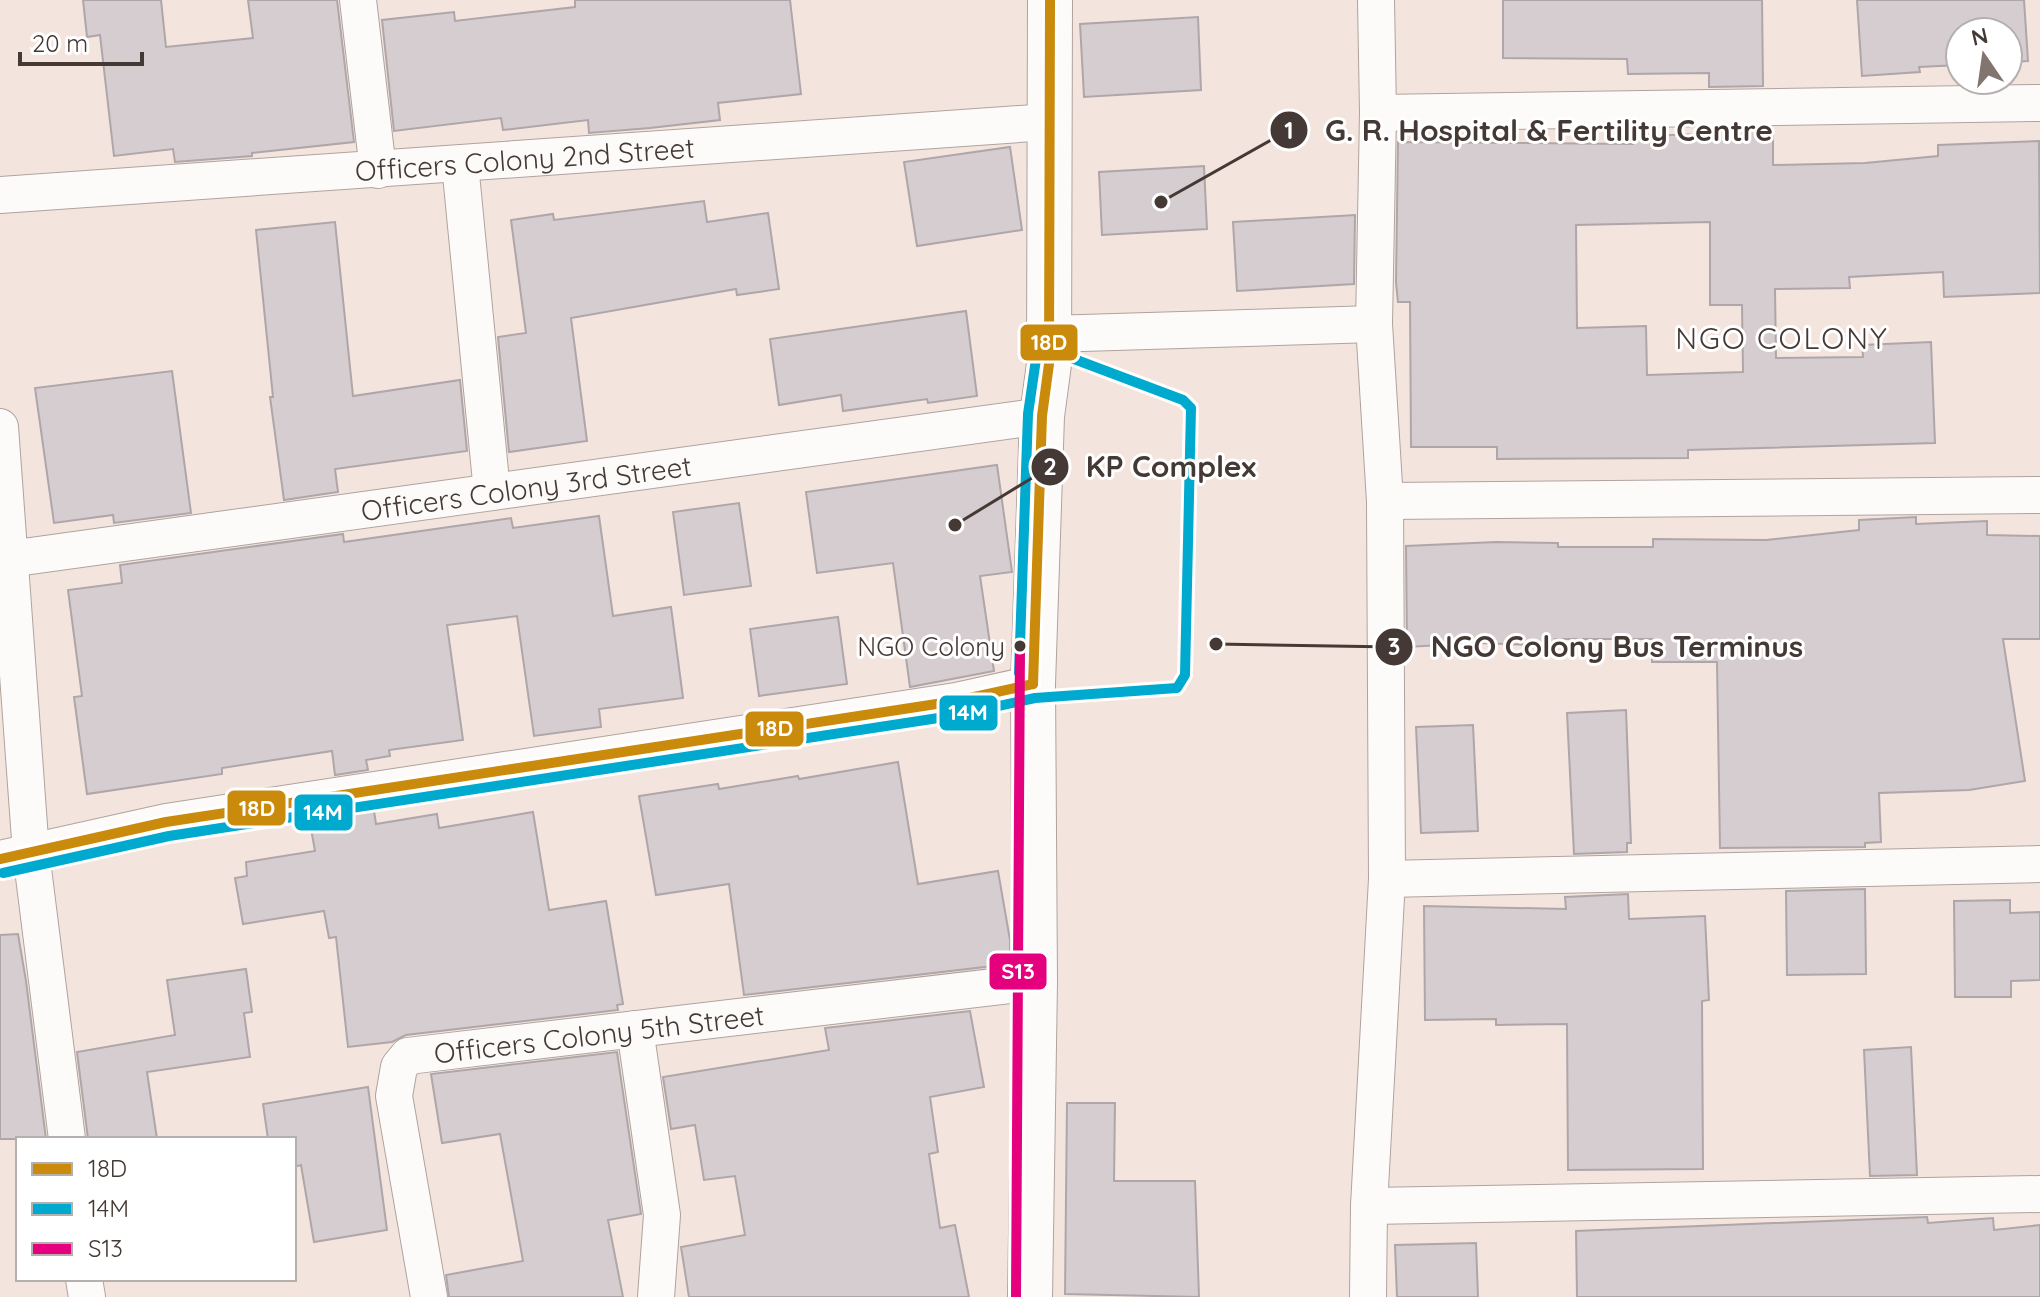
<svg xmlns="http://www.w3.org/2000/svg" width="2040" height="1297" font-family="Quicksand,sans-serif">
<style>
.building{fill:#d6cdd0;stroke:#afa6a9;stroke-width:2;fill-rule:evenodd}
.lines{fill:none;stroke-linecap:round;stroke-linejoin:round}
.minor-casing{stroke:#afa39e;stroke-width:38}
.tertiary-casing{stroke:#afa39e;stroke-width:46}
.minor{stroke:#fdfbfa;stroke-width:36}
.tertiary{stroke:#fdfbfa;stroke-width:44}
.bus-1-casing{stroke:#fff;stroke-width:16}
.bus-2-casing{stroke:#fff;stroke-width:16}
.bus-3-casing{stroke:#fff;stroke-width:16}
.bus-1{stroke:#ca8b0d;stroke-width:10}
.bus-2{stroke:#00a9ce;stroke-width:10}
.bus-3{stroke:#e5007d;stroke-width:10}
.bus-dot{fill:#453935;stroke:#fff;stroke-width:3}
.labels{text-anchor:middle;dominant-baseline:central;stroke-width:6;stroke-linejoin:round;paint-order:stroke}
.bus-label{font-size:26px;fill:#453935;stroke:#fff;text-anchor:end}
.street-label{font-size:28px;fill:#453935;stroke:#fff}
.neighbourhood-label{font-size:30px;letter-spacing:2px;fill:#453935;stroke:#fff}
.leader{fill:none;stroke:#453935;stroke-width:3}
.callout-dot{fill:#453935;stroke:#fff;stroke-width:3}
.mark-label{font-size:24px;text-anchor:middle;font-weight:bold;fill:#fff}
.callout-label{font-size:30px;text-anchor:middle;font-weight:bold;fill:#453935;stroke:#fff;stroke-width:6;stroke-linejoin:round;paint-order:stroke}
.line-badge{stroke:#fff;stroke-width:3}
.badge-label{font-size:22px;text-anchor:middle;font-weight:bold;fill:#fff}
</style>
<rect width="100%" height="100%" fill="#f4e4de"/>
<!-- building -->
<g class="building">
<path d="M83,0h78l5,47 87,-9 -5,-38h89l17,142 -102,11v3l-77,6 -2,-13 -59,7 -14,-121 -13,2z"/>
<path d="M575,0h215l11,94 -83,9 2,17 -70,8 -61,5 -1,-13 -85,10 -2,-12 -107,13 -12,-111 72,-8 1,9 120,-14z"/>
<path d="M1503,0h259l1,86 -54,1v-14l-81,1 -1,-15 -124,-1z"/>
<path d="M1857,0h167l4,61 -20,1v-30h-48v33l-41,2 1,5 -58,4z"/>
<path d="M1198,17l3,73 -117,7 -4,-73z"/>
<path d="M1764,128l9,3v34l92,-2 73,-7v-11l101,-4 1,152 -96,4 -1,-25 -94,5 1,11 -75,1 1,69 87,-1 -1,-12 69,-3 4,101 -247,7v8l-191,1v-12h-86l-1,-145h-12l-2,-20 2,-140 235,2v-8l76,-2v-5zM1710,222v83h32l1,67 -96,3 -1,-49 -69,2 -1,-103z"/>
<path d="M1010,147l12,83 -105,16 -13,-84z"/>
<path d="M1204,166l3,63 -105,6 -3,-63z"/>
<path d="M704,201l3,21 61,-9 11,76 -42,6 -1,-6 -165,29 16,123 -78,11 -11,-115 28,-4 -15,-113 42,-6 1,6z"/>
<path d="M1355,215l-1,69 -117,7 -4,-69z"/>
<path d="M335,222l18,174 107,-16 7,71 -132,18 3,23 -54,8 -14,-103h3l-17,-167z"/>
<path d="M966,311l11,85 -49,7 -1,-4 -84,12 -2,-16 -62,10 -9,-66z"/>
<path d="M172,371l19,142 -77,10 -1,-8 -59,8 -19,-135z"/>
<path d="M997,465l15,107 -32,4 14,95 -84,16 -17,-124 -76,10 -11,-81z"/>
<path d="M739,503l12,83 -67,9 -11,-83z"/>
<path d="M599,516l14,100 58,-9 12,91 -84,11 2,18 -67,9 -17,-120 -70,9 16,115 -74,10 1,6 -24,4 2,10 -33,5 -3,-24 -110,17v6l-135,20 -13,-97 8,-1 -14,-106 54,-7 -2,-18 223,-31 1,8 167,-24 2,10z"/>
<path d="M1916,517v7l71,-3v14l53,1v103h-37l22,142 -56,9 -90,3 2,49 -16,1v4l-145,1 -3,-186h-65v-23h-97v7l-77,-3 -71,4 -1,-101 90,-4 62,1v4h95v-8l113,1 93,-10v-10z"/>
<path d="M838,617l9,67 -88,12 -9,-67z"/>
<path d="M1626,710l5,133h-4v9l-53,2 -7,-141z"/>
<path d="M1473,725l5,106 -57,2 -5,-106z"/>
<path d="M898,762l20,122 80,-13 12,69v24l-266,31 -15,-111 -73,11 -17,-99 79,-12 1,5 79,-13 1,3z"/>
<path d="M374,811l2,13 61,-10 2,14 94,-16 16,98 57,-9 17,103 -6,1 1,5 -212,25 -14,7 -44,5 -12,-110 -7,1 -5,-27 -81,13 -8,-46 12,-2 -1,-14 69,-11 -5,-28z"/>
<path d="M1865,889l1,85 -79,1 -1,-84z"/>
<path d="M1628,894l1,25 76,-3 4,84 -7,1 1,168 -135,1 -1,-146 -71,1v-6l-71,1 -1,-114 142,3 -1,-12z"/>
<path d="M2010,900v13l30,-1v68l-29,1v16h-56l-1,-96z"/>
<path d="M18,934l8,47 20,158h-46v-204z"/>
<path d="M246,969l6,43 -8,1 6,44 -103,15 10,67h-69l-11,-87 98,-17 -8,-55z"/>
<path d="M970,1011l14,76 -54,10 8,55 -9,2 11,74 15,-3 14,72h-280l-8,-50 64,-12 -10,-59 -31,4 -9,-55 -24,4 -8,-52 166,-27 -4,-22z"/>
<path d="M1911,1047l6,128 -47,1 -6,-126z"/>
<path d="M617,1052l24,162 -33,6 15,77h-174l-3,-22 77,-14 -23,-127 -58,9 -11,-69z"/>
<path d="M368,1087l19,143 -73,12 -13,-77 -7,2v-28h-26l-5,-35z"/>
<path d="M1067,1103h48l-1,78h81l4,116 -134,-3z"/>
<path d="M1927,1217l1,6 65,-5 1,12 46,-5v72h-463l-1,-66z"/>
<path d="M1476,1243l2,54h-81l-2,-52z"/>
</g>
<g class="lines">
<defs>
<g id="minor">
<path d="M358,0l20,170"/>
<path d="M1378,113l662,-10"/>
<path d="M460,164l32,328"/>
<path id="s1" d="M0,195l1048,-73"/>
<path d="M1049,334l325,-10"/>
<path d="M0,427l31,426 36,286"/>
<path d="M1385,501l655,-6"/>
<path id="s2" d="M9,559l1033,-143"/>
<path d="M0,859l166,-37 790,-121 77,-17"/>
<path d="M1387,879l653,-15"/>
<path d="M635,1029l27,186 -6,82"/>
<path d="M1369,1206l671,-12"/>
<path d="M84,1279l3,18"/>
<path id="s3" d="M429,1297l-35,-201 5,-29 9,-11 627,-74"/>
<path d="M1368,1297l1,-91 18,-327 -2,-378 -11,-177 4,-211 -2,-113"/>
</g>
<path id="tertiary" d="M1030,1297l5,-315 -2,-298 9,-268 7,-52 1,-364"/>
</defs>
<!-- minor casing -->
<use href="#minor" class="minor-casing"/>
<!-- tertiary casing -->
<use href="#tertiary" class="tertiary-casing"/>
<!-- minor -->
<use href="#minor" class="minor"/>
<!-- tertiary -->
<use href="#tertiary" class="tertiary"/>
<defs>
<g id="bus-1">
<path d="M1033,684l9,-268 7,-52 1,-364"/>
<path d="M0,859l166,-37 790,-121 77,-17"/>
</g>
<path id="bus-2" d="M3,873l166,-37 789,-121 77,-17 142,-10 8,-13 6,-267 -8,-8 -133,-50 -8,2 -6,7 -8,55 -9,259"/>
<path id="bus-3" d="M1016,1297l4,-651"/>
</defs>
<!-- bus-1 casing -->
<use href="#bus-1" class="bus-1-casing"/>
<!-- bus-2 casing -->
<use href="#bus-2" class="bus-2-casing"/>
<!-- bus-3 casing -->
<use href="#bus-3" class="bus-3-casing"/>
<!-- bus-1 -->
<use href="#bus-1" class="bus-1"/>
<!-- bus-2 -->
<use href="#bus-2" class="bus-2"/>
<!-- bus-3 -->
<use href="#bus-3" class="bus-3"/>
</g>
<!-- markers -->
<circle class="bus-dot" cx="1020" cy="646" r="7"/>
<g class="labels">
<!-- bus labels -->
<g class="bus-label">
<text x="1005" y="646">NGO Colony</text>
</g>
<!-- street labels -->
<g class="street-label">
<text stroke="none"><textPath href="#s1" startOffset="526">Officers Colony 2nd Street</textPath></text>
<text stroke="none"><textPath href="#s2" startOffset="522">Officers Colony 3rd Street</textPath></text>
<text stroke="none"><textPath href="#s3" startOffset="440">Officers Colony 5th Street</textPath></text>
</g>
<!-- neighbourhood labels -->
<g class="neighbourhood-label">
<text x="1782" y="338">NGO COLONY</text>
</g>
</g>
<!-- callouts -->
<path class="leader" d="M1161 202L1289 130M955 525L1050 467M1216 644L1394 647"/>
<g class="callout-dot">
<circle cx="1161" cy="202" r="8"/>
<circle cx="955" cy="525" r="8"/>
<circle cx="1216" cy="644" r="8"/>
<circle cx="1289" cy="130" r="20"/>
<circle cx="1050" cy="467" r="20"/>
<circle cx="1394" cy="647" r="20"/>
</g>
<g class="mark-label">
<text x="1289" y="139">1</text>
<text x="1050" y="475">2</text>
<text x="1394" y="655">3</text>
</g>
<g class="callout-label">
<text x="1549" y="141">G. R. Hospital &amp; Fertility Centre</text>
<text x="1171" y="477">KP Complex</text>
<text x="1617" y="657">NGO Colony Bus Terminus</text>
</g>
<g class="line-badge">
<rect x="1019" y="323" width="60" height="39" rx="8" fill="#ca8b0d"/>
<rect x="938" y="694" width="61" height="38" rx="8" fill="#00a9ce"/>
<rect x="744" y="710" width="61" height="38" rx="8" fill="#ca8b0d"/>
<rect x="226" y="789" width="61" height="38" rx="8" fill="#ca8b0d"/>
<rect x="293" y="793" width="61" height="39" rx="8" fill="#00a9ce"/>
<rect x="988" y="952" width="60" height="39" rx="8" fill="#e5007d"/>
</g>
<g class="badge-label">
<text x="1049" y="350">18D</text>
<text x="968" y="720">14M</text>
<text x="775" y="736">18D</text>
<text x="257" y="816">18D</text>
<text x="323" y="820">14M</text>
<text x="1018" y="979">S13</text>
</g>
<!-- legend -->
<rect x="16" y="1137" width="280" height="144" fill="#ffffff" stroke="#b5b0ae" stroke-width="2"/>
<rect x="32" y="1163" width="40" height="12" fill="#ca8b0d" stroke="#b5b0ae" stroke-width="2"/>
<text x="88" y="1177" font-size="24" fill="#453935">18D</text>
<rect x="32" y="1203" width="40" height="12" fill="#00a9ce" stroke="#b5b0ae" stroke-width="2"/>
<text x="88" y="1217" font-size="24" fill="#453935">14M</text>
<rect x="32" y="1243" width="40" height="12" fill="#e5007d" stroke="#b5b0ae" stroke-width="2"/>
<text x="88" y="1257" font-size="24" fill="#453935">S13</text>
<!-- north arrow -->
<g transform="translate(1984 56) rotate(347)"><circle r="38" fill="#ffffff" stroke="#b5b0ae" stroke-width="2"/>
<path d="M0-6L14 30L0 20L-14 30Z" fill="#827570"/>
<text y="-12" font-size="22" font-weight="bold" text-anchor="middle" fill="#453935">N</text>
</g>
<!-- scale -->
<path d="M20 52v12h122v-12" fill="none" stroke="#453935" stroke-width="4"/>
<text x="32" y="52" font-size="24" fill="#453935" stroke="#ffffff" stroke-width="6" paint-order="stroke">20 m</text>
</svg>
